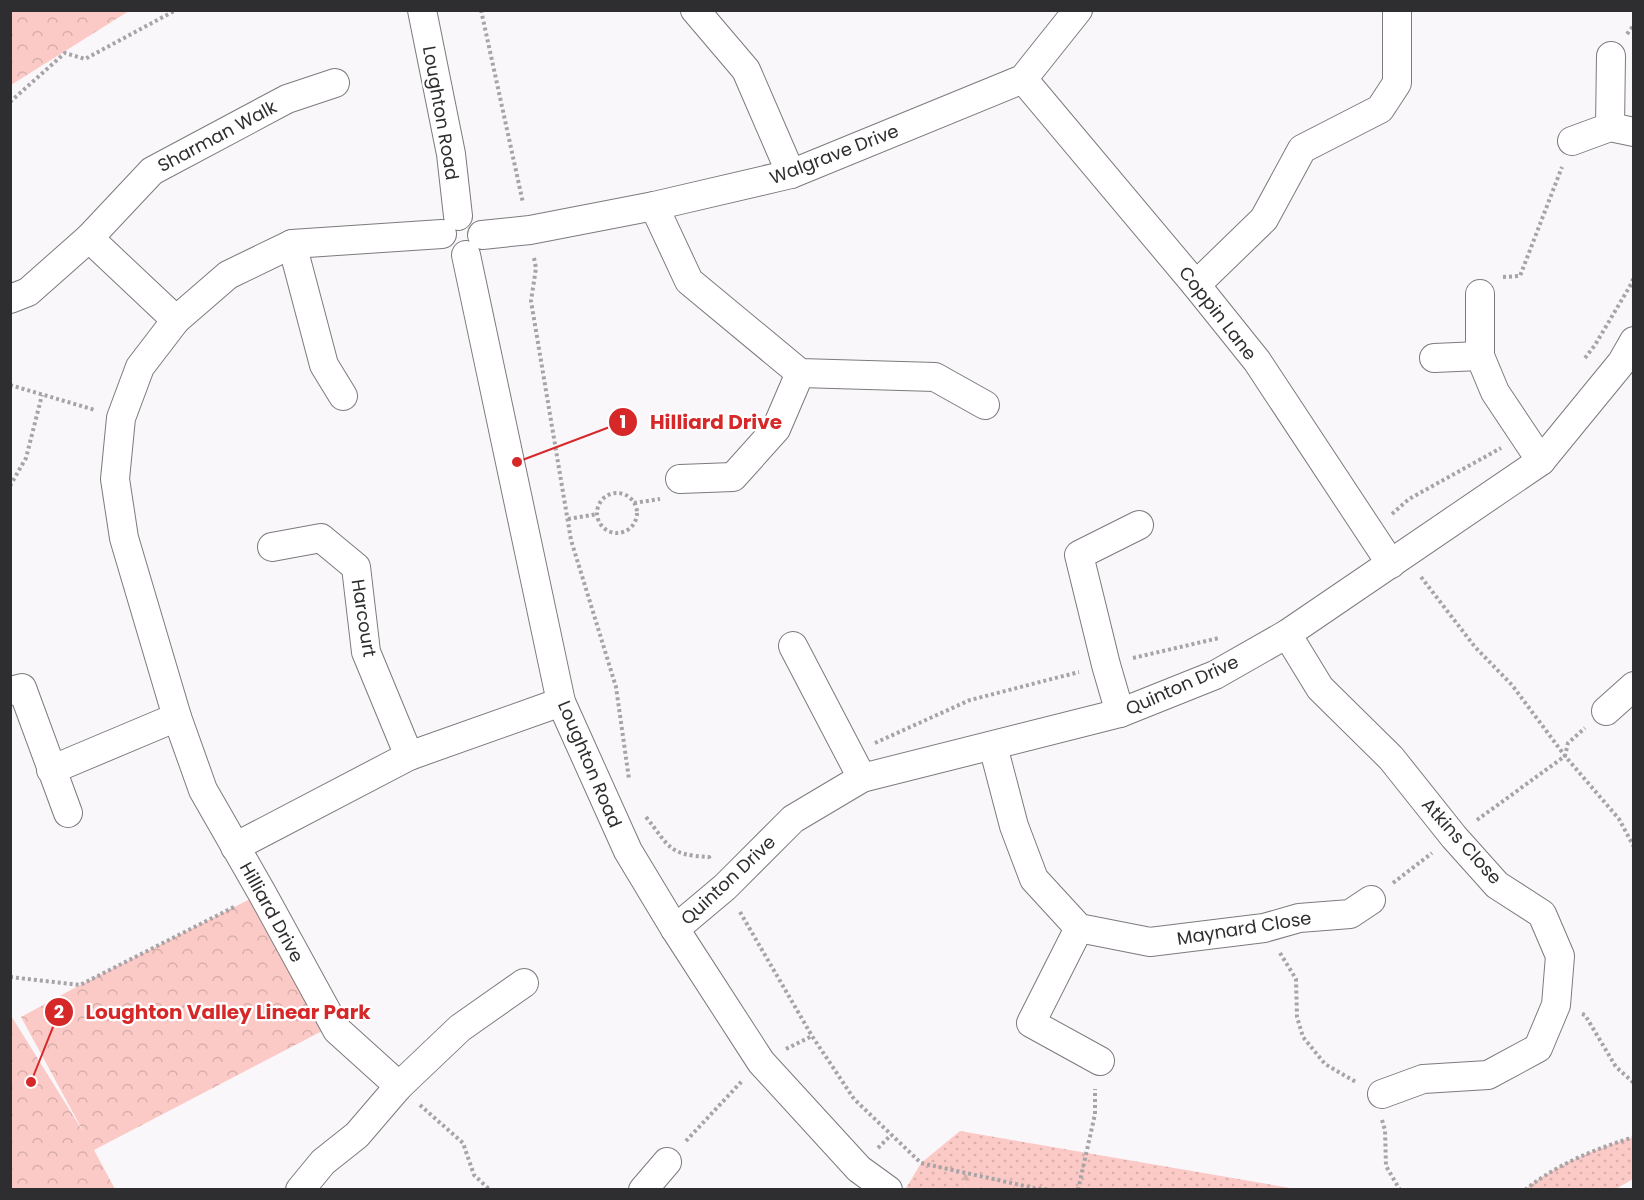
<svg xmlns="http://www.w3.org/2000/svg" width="1644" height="1200" font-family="Poppins,sans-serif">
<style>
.grass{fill:url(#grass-dots)}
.forest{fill:url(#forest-firs)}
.park{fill:url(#park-crowns)}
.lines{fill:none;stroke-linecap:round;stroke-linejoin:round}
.minor-casing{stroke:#7d7a7e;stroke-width:30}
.path{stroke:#a6a4a7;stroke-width:4;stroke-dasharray:3 3;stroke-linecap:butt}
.minor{stroke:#fff;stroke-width:28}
.labels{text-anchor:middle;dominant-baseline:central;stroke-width:4.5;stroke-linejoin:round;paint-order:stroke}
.street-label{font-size:18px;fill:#2e2d2f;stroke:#fff}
.leader{fill:none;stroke:#d62828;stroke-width:2}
.callout-dot{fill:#d62828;stroke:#fff;stroke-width:2}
.mark-label{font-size:18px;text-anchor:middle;font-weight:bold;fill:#fff}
.callout-label{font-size:20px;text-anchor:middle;font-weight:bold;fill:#d62828;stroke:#fff;stroke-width:4.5;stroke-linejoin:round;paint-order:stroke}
</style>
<defs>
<pattern id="grass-dots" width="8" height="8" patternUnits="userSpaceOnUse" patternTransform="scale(1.5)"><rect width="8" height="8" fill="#fccac6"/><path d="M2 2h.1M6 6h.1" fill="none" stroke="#d8aeaa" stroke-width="1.8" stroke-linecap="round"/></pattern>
<pattern id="forest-firs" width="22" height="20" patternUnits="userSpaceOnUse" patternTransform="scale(1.5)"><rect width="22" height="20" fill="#fccac6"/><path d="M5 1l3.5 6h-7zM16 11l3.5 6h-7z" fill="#d8aeaa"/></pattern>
<pattern id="park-crowns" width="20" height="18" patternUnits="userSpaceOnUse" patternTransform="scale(1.5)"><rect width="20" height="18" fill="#fccac6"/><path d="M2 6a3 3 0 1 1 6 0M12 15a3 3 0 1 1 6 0" fill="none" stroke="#d8aeaa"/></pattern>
</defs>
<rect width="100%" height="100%" fill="#faf7fb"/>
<!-- grass -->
<g class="grass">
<path d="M960,1131l336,58h-243l-19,-1 -71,-15 3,16 -61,1 16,-27z"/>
<path d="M1633,1137v42l-17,10h-91c32,-25 70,-40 108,-52z"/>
</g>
<!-- forest -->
<path class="forest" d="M963,1173l71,15 19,1h-87z"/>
<!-- park -->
<g class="park">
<path d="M11,10h118v1l-118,74z"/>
<path d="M262,893l64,136 -232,121 21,39 -104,1 -1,-176 74,119 -63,-116 59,-32z"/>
</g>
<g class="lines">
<defs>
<g id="minor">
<path d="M422,10l29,144 7,62"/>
<path d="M695,10l51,60 45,104"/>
<path d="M1023,79l173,206 61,76 134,203"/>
<path d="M1610,127l1,-71"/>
<path d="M1572,141l38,-14 24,5"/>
<path d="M654,206l35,75 111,92 135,4 50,28"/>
<path d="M482,235l48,-5 124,-24 137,-32 232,-95 55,-69"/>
<path d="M89,238l87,82"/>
<path d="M292,244l32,121 19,31"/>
<path d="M466,255l95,447 67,149 47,78 86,133 98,107 29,21"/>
<path d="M1196,285l68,-66 38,-70 78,-40 17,-26v-73"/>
<path d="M1480,294v62l15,36 46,69"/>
<path d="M10,299l18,-7 61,-54 63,-67 135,-72 48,-16"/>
<path d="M1434,358l46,-2"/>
<path d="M680,479l53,-2 43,-48 24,-56"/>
<path d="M272,547l49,-9 35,29 10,85 43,104"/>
<path d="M1287,634l33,54 71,70 63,79 43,48 45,29 18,42 -4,49 -18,43 -50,27 -65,4 -41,15"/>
<path d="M793,646l69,132"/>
<path d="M10,691l12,-3 46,125"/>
<path d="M1606,711l28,-25"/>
<path d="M1120,713l-14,-48 -27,-110 60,-30"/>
<path d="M993,746l21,80 20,53 45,49 71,14 114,-14 35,-10 51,-4 21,-14"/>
<path d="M51,770l126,-53"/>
<path d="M235,847l174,-91 152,-54"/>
<path d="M1079,928l-48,95 69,38"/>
<path d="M675,929l50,-42 68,-68 69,-41 258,-65 95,-38 72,-41 254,-173 81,-99 12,-21"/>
<path d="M399,1086l-62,-56 -75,-137 -59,-103 -26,-73 -53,-179 -9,-59 6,-61 19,-51 36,-47 52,-45 64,-31 150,-10"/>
<path d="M300,1190l23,-28 34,-27 42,-49 61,-58 64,-45"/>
<path d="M643,1190l24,-28"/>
</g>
</defs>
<!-- minor casing -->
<use href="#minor" class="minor-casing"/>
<!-- path -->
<g class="path">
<path d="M481,10l42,193"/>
<path d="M1627,34l7,-9"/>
<path d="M10,102l55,-49 20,6 91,-49"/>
<path d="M534,258l2,10 -5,33 40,239 45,147 13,92"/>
<path d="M1503,277l17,-1 42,-109"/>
<path d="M1585,358l10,-13 35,-59 4,-9"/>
<path d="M10,385l85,25"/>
<path d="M10,486l16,-28 16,-63"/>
<circle cx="617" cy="513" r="20"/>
<path d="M634,503l26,-4"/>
<path d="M1392,514l17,-15 92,-51"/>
<path d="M568,519l29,-5"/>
<path d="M1421,577l54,70 37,38 53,71 54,63 15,28"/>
<path d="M1133,658l86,-20"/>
<path d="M875,743l95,-43 109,-28"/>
<path d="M646,817c24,30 22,38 63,40l2,4"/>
<path d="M1477,820l88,-64 3,-13 17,-15"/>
<path d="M1393,883l39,-30"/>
<path d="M740,912l72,124 42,63 67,64 113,25 19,2"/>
<path d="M1280,953l16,26 1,38 6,20 22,27 31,18"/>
<path d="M10,977l70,8 156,-79"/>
<path d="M1582,1014l3,1 31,52 18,16"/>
<path d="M786,1049l26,-13"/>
<path d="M420,1105l43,38 11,32 16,15"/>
<path d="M1382,1120l3,10 1,36 14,24"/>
<path d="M686,1141l56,-60"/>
<path d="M878,1148l13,-13"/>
<path d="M1078,1190l17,-76v-25"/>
<path d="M1525,1190c32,-26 70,-41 109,-53"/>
</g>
<!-- minor -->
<use href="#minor" class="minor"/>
</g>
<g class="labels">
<!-- street labels -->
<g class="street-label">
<text transform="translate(441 113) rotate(80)">Loughton Road</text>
<text transform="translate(217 136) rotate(-28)">Sharman Walk</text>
<text transform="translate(834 154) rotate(-21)">Walgrave Drive</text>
<text transform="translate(1218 313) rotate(52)">Coppin Lane</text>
<text transform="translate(364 618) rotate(81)">Harcourt</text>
<text transform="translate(1182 685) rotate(-24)">Quinton Drive</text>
<text transform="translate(590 764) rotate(67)">Loughton Road</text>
<text transform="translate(1462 841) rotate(48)">Atkins Close</text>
<text transform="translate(728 880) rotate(-43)">Quinton Drive</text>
<text transform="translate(272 912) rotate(61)">Hilliard Drive</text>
<text transform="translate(1244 928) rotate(-9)">Maynard Close</text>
</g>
</g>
<!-- callouts -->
<path class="leader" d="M517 462L623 422M31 1082L59 1012"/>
<g class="callout-dot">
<circle cx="517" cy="462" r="6"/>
<circle cx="31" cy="1082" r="6"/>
<circle cx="623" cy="422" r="15"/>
<circle cx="59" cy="1012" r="15"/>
</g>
<g class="mark-label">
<text x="623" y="428">1</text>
<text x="59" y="1018">2</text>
</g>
<g class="callout-label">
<text x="716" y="429">Hilliard Drive</text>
<text x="228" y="1019">Loughton Valley Linear Park</text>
</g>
<!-- border -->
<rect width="1644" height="1200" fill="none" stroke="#2e2d2f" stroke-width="24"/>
</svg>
